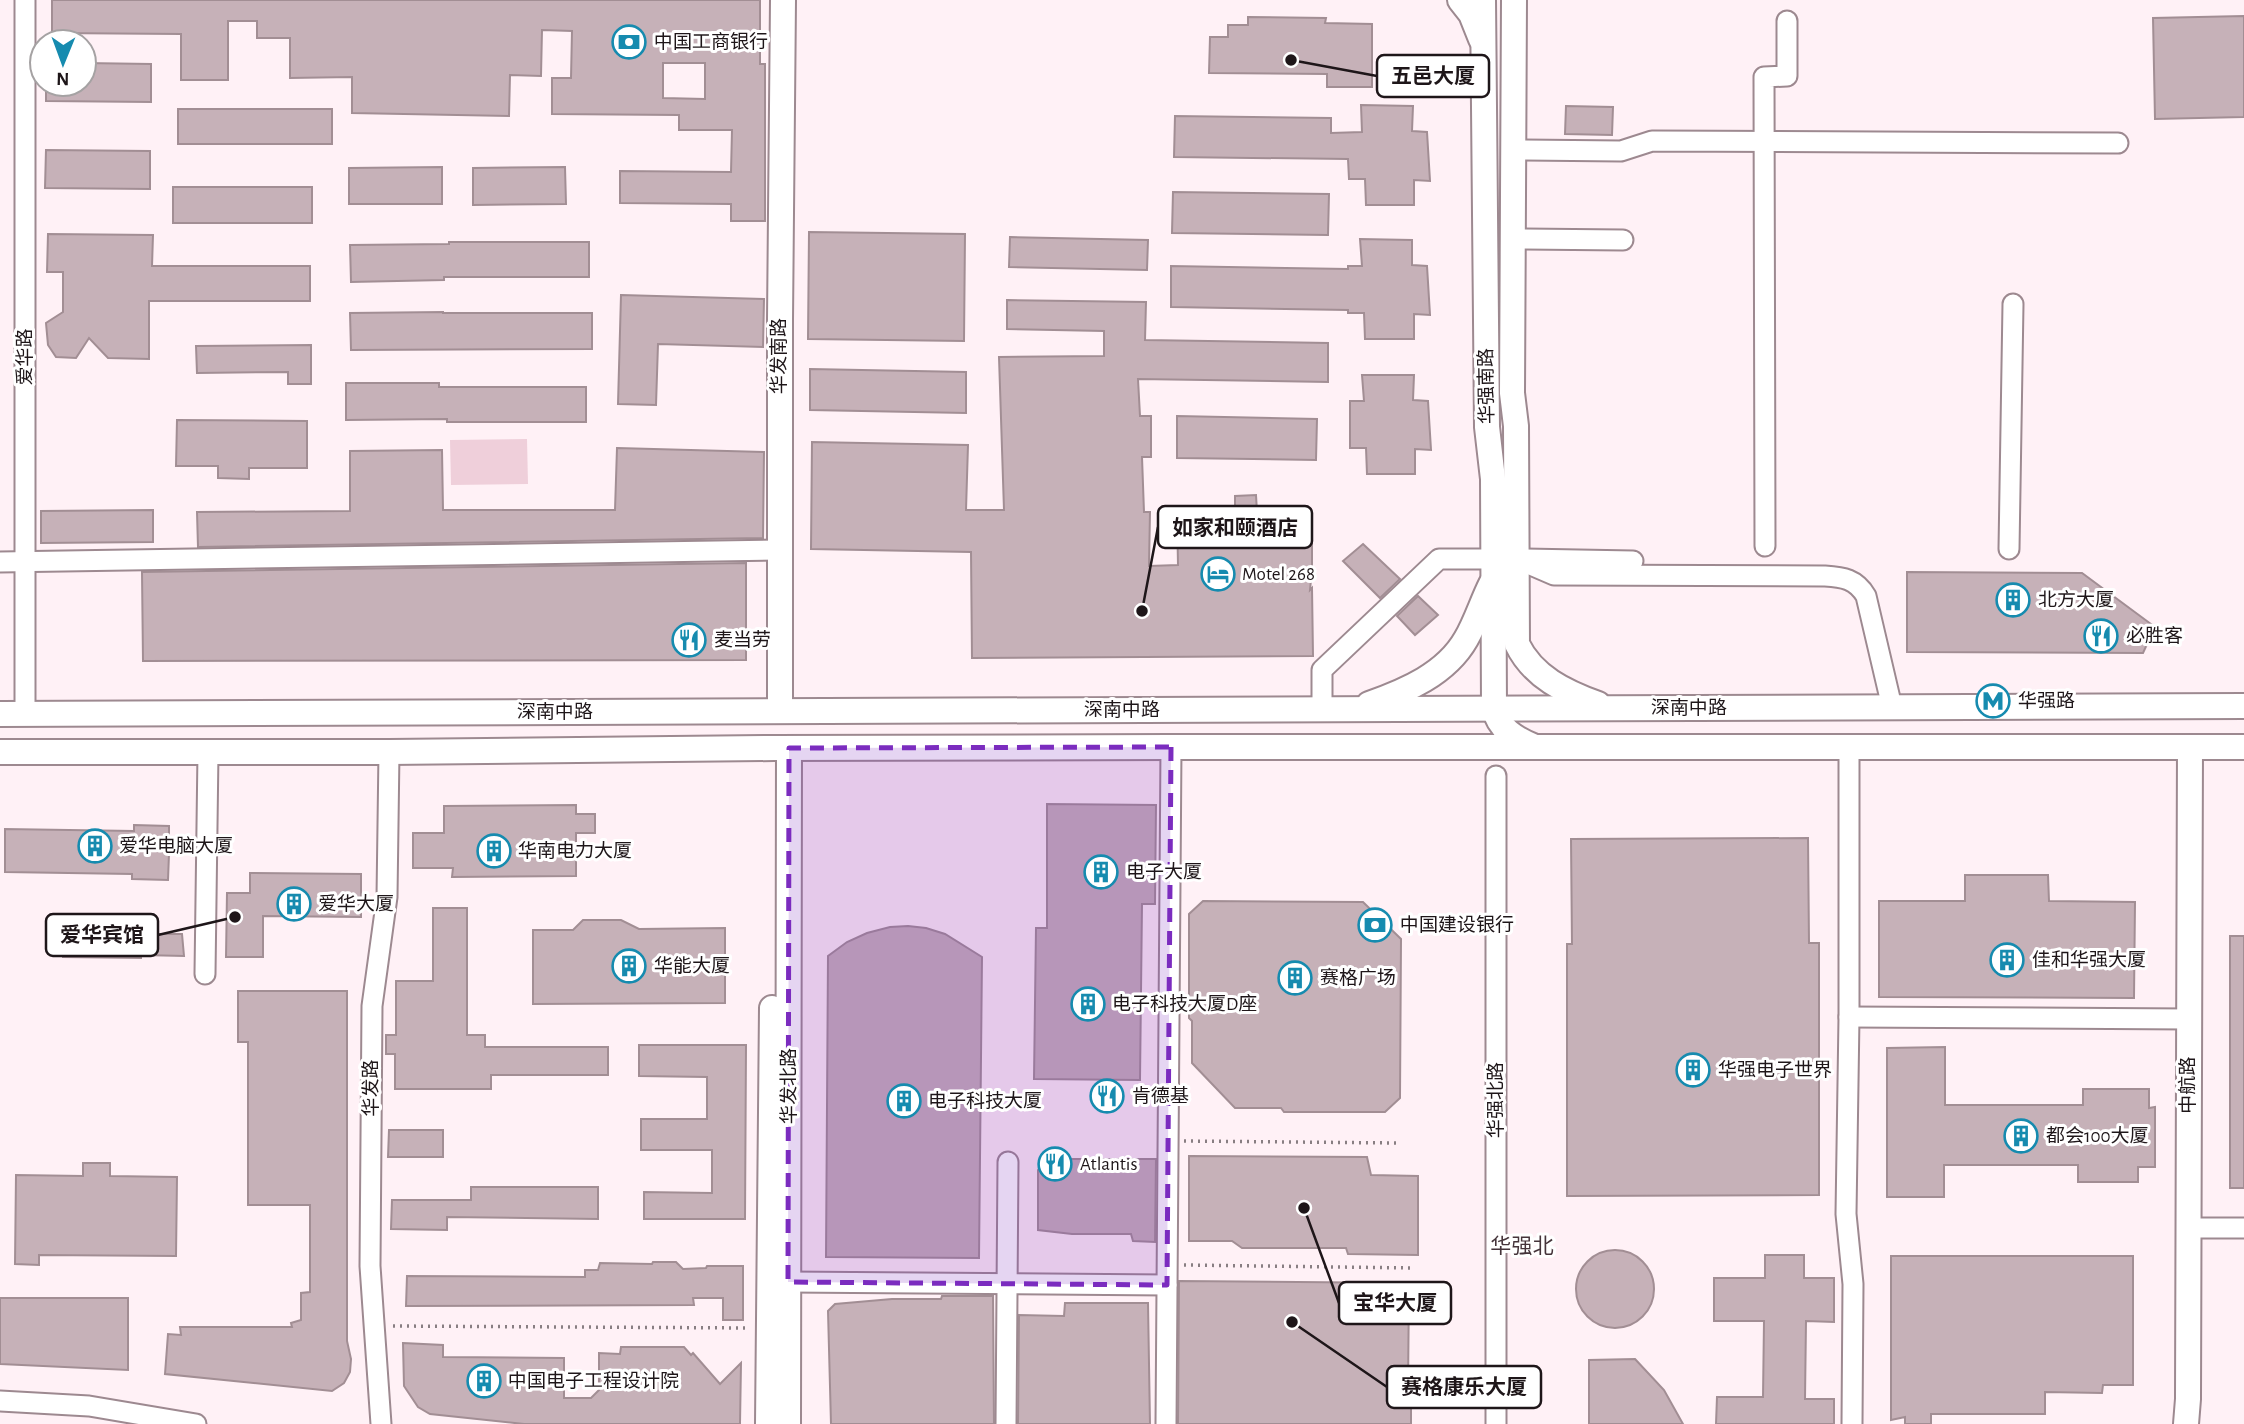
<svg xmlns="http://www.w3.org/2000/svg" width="2244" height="1424" font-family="'Alegreya Sans','Noto Sans SC',sans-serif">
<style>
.green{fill:#efcfda}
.building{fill:#c6b1b8;stroke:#a28e94;stroke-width:2;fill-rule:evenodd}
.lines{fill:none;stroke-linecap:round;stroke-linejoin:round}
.minor-casing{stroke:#9d8990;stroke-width:23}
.major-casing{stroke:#9d8990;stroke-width:28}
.path{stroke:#887e82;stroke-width:3.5;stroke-dasharray:2 5;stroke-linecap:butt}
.minor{stroke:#fff;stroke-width:19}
.major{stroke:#fff;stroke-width:24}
.marked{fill:#7b2cbf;fill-opacity:0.2;stroke:#7b2cbf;stroke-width:5;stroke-dasharray:14 9;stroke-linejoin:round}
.labels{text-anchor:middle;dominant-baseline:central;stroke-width:6;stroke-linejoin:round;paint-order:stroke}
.poi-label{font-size:19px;fill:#1e1619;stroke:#fff;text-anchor:start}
.street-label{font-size:19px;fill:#1e1619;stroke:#fff}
.neighbourhood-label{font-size:21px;fill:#45343a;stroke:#fff}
.leader{fill:none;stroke:#1e1619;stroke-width:2.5}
.callout-dot{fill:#1e1619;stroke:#fff;stroke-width:2.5}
.callout{fill:#fff;stroke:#1e1619;stroke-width:2.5}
.callout-label{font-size:21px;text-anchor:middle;font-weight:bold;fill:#1e1619}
</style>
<rect width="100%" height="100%" fill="#fff1f6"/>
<!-- green -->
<path class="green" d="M527,439l1,45 -77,1 -1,-45z"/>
<!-- building -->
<g class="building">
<path d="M52,0h708v64h5v157h-34v-17l-111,-1v-32l111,1 1,-42h-53v-15l-127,-1v-36h19l1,-47 -30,-1 -1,46 -31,-1 -1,41 -157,-3v-36l-62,1v-40h-33v-17h-29v59h-47v-46l-129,-1zM663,63h42v36l-42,-1z"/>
<path d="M2244,16v101l-89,2 -2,-101z"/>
<path d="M1248,17l78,1 -1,5 47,1v63h-45v-13l-118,-1 1,-36h18v-12h20z"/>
<path d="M84,63l67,1v38l-105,-1v-17h38z"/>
<path d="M1361,105l52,1 -1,25 15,1 3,49 -16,-1v25h-48l-1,-26h-16l-1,-20 -174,-2 1,-41 156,2v15l31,-1z"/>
<path d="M1566,106l47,1 -1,28 -47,-1z"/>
<rect x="178" y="109" width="154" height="35"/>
<path d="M46,150l104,1v38l-105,-1z"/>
<path d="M442,167v37h-93v-36z"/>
<path d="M565,167l1,37 -93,1v-37z"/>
<rect x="173" y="187" width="139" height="36"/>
<path d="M1173,192l156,2 -1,41 -156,-2z"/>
<path d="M809,232l156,2 -1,107 -156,-2z"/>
<path d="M48,234l105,1 -1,31h158v35h-161v58l-41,-1 -19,-20 -13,20 -20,-1 -8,-12 -2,-22 17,-11v-40h-16z"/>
<path d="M1010,237l138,3 -1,30 -138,-3z"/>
<path d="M1360,239l52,1v25l15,1 3,49 -16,-1v25h-49l-1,-26h-16v-3l-177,-3v-41l177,3v-3h14z"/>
<path d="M449,242h140v35h-145v3l-93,2 -1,-37 99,-1z"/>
<path d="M621,295l143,4 -1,48 -105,-3 -2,61 -38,-1z"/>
<path d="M1007,300l139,2 -1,38 183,3v39l-190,-3 2,37h11v41h-9l2,55h6l-1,54 29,-1 -1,-53h58v-16l21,-1 1,17 45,-2 2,21h8v39l-2,20 2,-2 1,68 -341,2 -1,-106 -160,-3 1,-107 156,3 -2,65h38l-5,-153 105,-1v-25l-97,-2z"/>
<path d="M443,312v1h149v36l-241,1 -1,-37z"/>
<path d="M311,345v39h-23v-12l-91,1 -1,-27z"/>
<path d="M810,369l156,3v41l-156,-3z"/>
<path d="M1362,375h52l-1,25 15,1 3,49 -16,-1v25h-48l-1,-26h-16v-47h14z"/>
<path d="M346,383h93v4h147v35h-139v-3l-101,1z"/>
<path d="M1177,416l140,3 -1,41 -139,-2z"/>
<path d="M177,420l130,1v47h-58v11l-31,-1v-12h-42z"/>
<path d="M617,448l147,4 -1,86 -565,9 -1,-35 153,-1v-60l92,-1 1,60h172z"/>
<path d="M153,510v32l-112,1v-32z"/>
<path d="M1363,544l37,35 -20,19 -37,-37z"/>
<path d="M746,563v97l-603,1 -1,-89z"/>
<path d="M1907,572l175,1 73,54 -12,26 -236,-1z"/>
<path d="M1418,596l20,19 -23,20 -18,-19z"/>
<path d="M1047,804l109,1 -1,99h-13l-2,176 -106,-1 2,-151h11z"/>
<path d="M576,805v9h19v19h-19v43l-124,1 1,-9h-40v-35h31v-27z"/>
<path d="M134,825l35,1v11l17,1v16h-17l-1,26 -36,-1v-5l-127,-2v-43l129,2z"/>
<path d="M1808,838l1,105h10v252l-252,1v-252h5l-1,-105z"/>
<path d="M250,873l111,1v43l-98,-1v41h-37l1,-64h23z"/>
<path d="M1965,875h83l1,26 86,1 -1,96 -255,-1v-96h86z"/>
<path d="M1203,901l160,1 38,37 -1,159 -15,14h-101l-3,-4h-46l-43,-45v-42l-3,-3v-104z"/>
<path d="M433,908h34v127h18v12h123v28h-117v14h-96v-35h-9v-19h10v-54h37z"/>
<path d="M61,915h39l-1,16h2v3h81l2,22 -43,-1v3l-78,-1z"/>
<path d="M583,920h38l18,9 86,-1v75l-192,1v-74h40z"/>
<path d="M908,926l18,2 19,6 37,23 -3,301 -153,-1 2,-301 19,-14 20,-9 23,-6z"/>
<rect x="2230" y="936" width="14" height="252"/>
<path d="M238,991h109v350l4,18 -1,13 -6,11 -12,8 -167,-17 3,-40 13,1 -1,-8h112l-1,-4 10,-3v-27l9,-1v-87h-62v-163h-10z"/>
<path d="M639,1045h107l-1,174h-101v-27l68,1v-43h-71v-31h66v-42l-68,-1z"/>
<path d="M1945,1047v58h138v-16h66v19l6,-1v60h-17v15h-60v-17h-134v32h-57v-149z"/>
<path d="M389,1130h54v27h-55z"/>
<path d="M1189,1156l178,1 4,18 47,1v79l-70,-1 -2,-6h-104l-10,-7h-43z"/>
<path d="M1047,1159h109l-1,83 -22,-1 -2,-7h-59l-34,-4v-60z"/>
<path d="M83,1163h27v13l67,1 -1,79 -137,-1v10l-24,-1 1,-89 67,1z"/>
<path d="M471,1187h127v32l-151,-2v13l-56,-1 1,-29h79z"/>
<circle cx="1615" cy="1289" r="39"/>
<path d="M1765,1255h39v23h30v44l-28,-1 -1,78h29v25h-118l1,-27h46l1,-76h-50v-43h51z"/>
<path d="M1891,1256h242v129h-30l-1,8 -57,-1v22h-114v10h-26v-7l-14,3z"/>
<path d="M653,1262h23l7,7 23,-1 1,-2h36v54h-20v-22h-30l1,7 -288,1 1,-30 178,1v-7h13l2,-7 52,1z"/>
<path d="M1179,1281l230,2 -1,106h3v35h-233z"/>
<path d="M942,1296h51l1,128h-163l-3,-113 7,-7 57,-5h49z"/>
<path d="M0,1298h128v72l-128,-6z"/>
<path d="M1065,1303h83l2,121h-132l1,-109 45,1z"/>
<path d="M403,1343l40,2v12l121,1v40h27l8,-8v-37l21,1 1,-7h63l7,8 2,-2 27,31 21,-21 -1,61h-216l-94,-10 -12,-7 -14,-21z"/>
<path d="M1635,1359l29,31 19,34h-94v-64z"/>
</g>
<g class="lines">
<defs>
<g id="minor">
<path d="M1514,150l107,1 31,-10 466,2"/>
<path d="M1513,239l110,1"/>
<path d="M1765,546l-1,-469 23,-1v-55"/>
<path d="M2009,549l4,-245"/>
<path d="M1517,559l37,16 271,1c18,1 31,3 41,20l26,111"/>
<path d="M1525,559l108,2"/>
<path d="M0,562l779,-12"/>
<path d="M1322,709v-39l117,-111h55"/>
<path d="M25,713v-713"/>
<path d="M1849,746v271l-3,197 7,70 -1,140"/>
<path d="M1496,776v648"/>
<path d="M205,974l3,-222"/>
<path d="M1849,1017l339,2"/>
<path d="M2188,1228h56"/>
<path d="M788,1282l379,3"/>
<path d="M0,1401l89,5 107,18"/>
<path d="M381,1424l-11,-158 2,-260 15,-109 2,-145"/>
<path d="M1006,1424l2,-262"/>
<path d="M1166,1424l5,-677"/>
</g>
<g id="major">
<path d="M1460,0l11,14 10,25"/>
<path d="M1483,0l4,427 6,52 1,229c5,21 20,30 39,38"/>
<path d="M1514,0l-2,393 4,33 1,218c16,33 48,48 81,60"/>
<path d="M1369,704c37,-13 77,-30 97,-65 10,-17 16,-37 25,-55"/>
<path d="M780,711v-392l3,-319"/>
<path d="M0,714l2244,-8"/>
<path d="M0,752h389l385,-4 397,-1h1073"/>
<path d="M768,1424l4,-416"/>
<path d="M788,1424l1,-676"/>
<path d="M2186,1424l2,-25 2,-652"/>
</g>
</defs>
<!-- minor casing -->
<use href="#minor" class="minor-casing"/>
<!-- major casing -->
<use href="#major" class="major-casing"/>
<!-- path -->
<g class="path">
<path d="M1184,1141l215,2"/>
<path d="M1184,1265l230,3"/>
<path d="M393,1326l356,2"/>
</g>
<!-- minor -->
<use href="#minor" class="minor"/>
<!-- major -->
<use href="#major" class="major"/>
</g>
<!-- marked area -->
<path class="marked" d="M1171,747l-4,538 -379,-3 1,-534z"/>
<!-- icons -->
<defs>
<symbol id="bank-ring" viewBox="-11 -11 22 22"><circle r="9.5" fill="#fff" stroke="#168baf" stroke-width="1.5"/><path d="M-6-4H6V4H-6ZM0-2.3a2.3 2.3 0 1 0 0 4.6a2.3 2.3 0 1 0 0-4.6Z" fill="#168baf"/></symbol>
<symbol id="hotel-ring" viewBox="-11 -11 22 22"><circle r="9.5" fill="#fff" stroke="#168baf" stroke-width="1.5"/><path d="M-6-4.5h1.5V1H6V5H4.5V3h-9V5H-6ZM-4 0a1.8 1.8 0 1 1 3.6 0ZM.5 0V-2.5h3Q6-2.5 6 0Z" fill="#168baf"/></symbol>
<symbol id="building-ring" viewBox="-11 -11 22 22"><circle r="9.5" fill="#fff" stroke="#168baf" stroke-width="1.5"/><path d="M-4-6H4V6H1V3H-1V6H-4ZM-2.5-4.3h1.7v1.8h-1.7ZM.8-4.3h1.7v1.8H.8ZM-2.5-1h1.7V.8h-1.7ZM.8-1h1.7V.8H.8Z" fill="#168baf"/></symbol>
<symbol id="restaurant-ring" viewBox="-11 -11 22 22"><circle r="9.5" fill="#fff" stroke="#168baf" stroke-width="1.5"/><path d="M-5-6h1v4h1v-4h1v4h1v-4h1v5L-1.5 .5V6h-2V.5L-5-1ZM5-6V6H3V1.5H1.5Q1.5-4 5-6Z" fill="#168baf"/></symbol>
<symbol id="metro-ring" viewBox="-11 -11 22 22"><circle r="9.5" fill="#fff" stroke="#168baf" stroke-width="1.5"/><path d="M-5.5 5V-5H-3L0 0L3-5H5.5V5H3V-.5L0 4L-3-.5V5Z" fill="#168baf"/></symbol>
</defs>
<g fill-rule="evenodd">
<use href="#bank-ring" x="610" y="23" width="38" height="38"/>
<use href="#hotel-ring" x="1199" y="555" width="38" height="38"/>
<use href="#building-ring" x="1994" y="581" width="38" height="38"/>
<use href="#restaurant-ring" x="2082" y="617" width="38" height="38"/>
<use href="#restaurant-ring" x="670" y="621" width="38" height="38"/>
<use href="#metro-ring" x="1974" y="682" width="38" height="38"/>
<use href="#building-ring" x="76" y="827" width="38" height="38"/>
<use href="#building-ring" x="475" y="832" width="38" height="38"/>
<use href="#building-ring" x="1082" y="853" width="38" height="38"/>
<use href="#building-ring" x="275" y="885" width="38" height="38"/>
<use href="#bank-ring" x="1356" y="906" width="38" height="38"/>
<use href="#building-ring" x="1988" y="941" width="38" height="38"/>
<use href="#building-ring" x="610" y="947" width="38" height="38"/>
<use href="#building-ring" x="1276" y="959" width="38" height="38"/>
<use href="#building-ring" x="1069" y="985" width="38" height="38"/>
<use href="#building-ring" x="1674" y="1051" width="38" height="38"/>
<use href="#restaurant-ring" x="1088" y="1077" width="38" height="38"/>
<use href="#building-ring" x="885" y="1082" width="38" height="38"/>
<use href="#building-ring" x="2002" y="1117" width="38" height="38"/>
<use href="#restaurant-ring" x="1036" y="1145" width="38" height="38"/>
<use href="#building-ring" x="465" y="1362" width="38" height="38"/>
</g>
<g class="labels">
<!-- poi labels -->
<g class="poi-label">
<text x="654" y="42">中国工商银行</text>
<text x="1242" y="574">Motel 268</text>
<text x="2038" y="600">北方大厦</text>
<text x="2126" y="636">必胜客</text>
<text x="714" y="640">麦当劳</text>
<text x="2018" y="701">华强路</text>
<text x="119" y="846">爱华电脑大厦</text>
<text x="518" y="851">华南电力大厦</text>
<text x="1126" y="872">电子大厦</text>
<text x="318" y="904">爱华大厦</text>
<text x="1400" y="925">中国建设银行</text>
<text x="2032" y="960">佳和华强大厦</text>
<text x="654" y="966">华能大厦</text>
<text x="1320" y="978">赛格广场</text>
<text x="1112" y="1004">电子科技大厦D座</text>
<text x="1718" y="1070">华强电子世界</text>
<text x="1132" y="1096">肯德基</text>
<text x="928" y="1101">电子科技大厦</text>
<text x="2046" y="1136">都会100大厦</text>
<text x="1080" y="1164">Atlantis</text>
<text x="508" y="1381">中国电子工程设计院</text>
</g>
<!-- street labels -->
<g class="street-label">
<text transform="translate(779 356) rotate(-90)">华发南路</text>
<text transform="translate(25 357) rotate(-90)">爱华路</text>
<text transform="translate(1487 386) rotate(-91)">华强南路</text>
<text x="1689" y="708">深南中路</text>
<text x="1122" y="710">深南中路</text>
<text x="555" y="712">深南中路</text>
<text transform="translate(2188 1085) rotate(-90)">中航路</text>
<text transform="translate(789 1086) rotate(-90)">华发北路</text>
<text transform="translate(371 1088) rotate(-90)">华发路</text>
<text transform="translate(1496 1100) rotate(-90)">华强北路</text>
</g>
<!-- neighbourhood labels -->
<g class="neighbourhood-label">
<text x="1522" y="1246">华强北</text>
</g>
</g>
<!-- callouts -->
<path class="leader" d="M1291 60L1377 76M1142 611L1158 527M235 917L158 935M1304 1208L1339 1303M1292 1322L1387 1387"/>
<g class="callout-dot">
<circle cx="1291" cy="60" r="7"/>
<circle cx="1142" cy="611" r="7"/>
<circle cx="235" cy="917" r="7"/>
<circle cx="1304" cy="1208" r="7"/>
<circle cx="1292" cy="1322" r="7"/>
</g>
<g class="callout">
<rect x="1377" y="55" width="112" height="42" rx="7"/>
<rect x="1158" y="506" width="154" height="42" rx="7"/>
<rect x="46" y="914" width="112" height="42" rx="7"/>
<rect x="1339" y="1282" width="112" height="42" rx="7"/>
<rect x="1387" y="1366" width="154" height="42" rx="7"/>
</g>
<g class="callout-label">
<text x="1433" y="83">五邑大厦</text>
<text x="1235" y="535">如家和颐酒店</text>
<text x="102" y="942">爱华宾馆</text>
<text x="1395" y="1310">宝华大厦</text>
<text x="1464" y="1394">赛格康乐大厦</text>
</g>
<!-- north arrow -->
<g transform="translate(63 63) rotate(181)"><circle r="33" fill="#ffffff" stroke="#a5a2a3" stroke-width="2"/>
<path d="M0-5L12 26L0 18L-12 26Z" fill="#168baf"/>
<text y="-10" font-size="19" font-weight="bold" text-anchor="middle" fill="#1e1619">N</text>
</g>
</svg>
